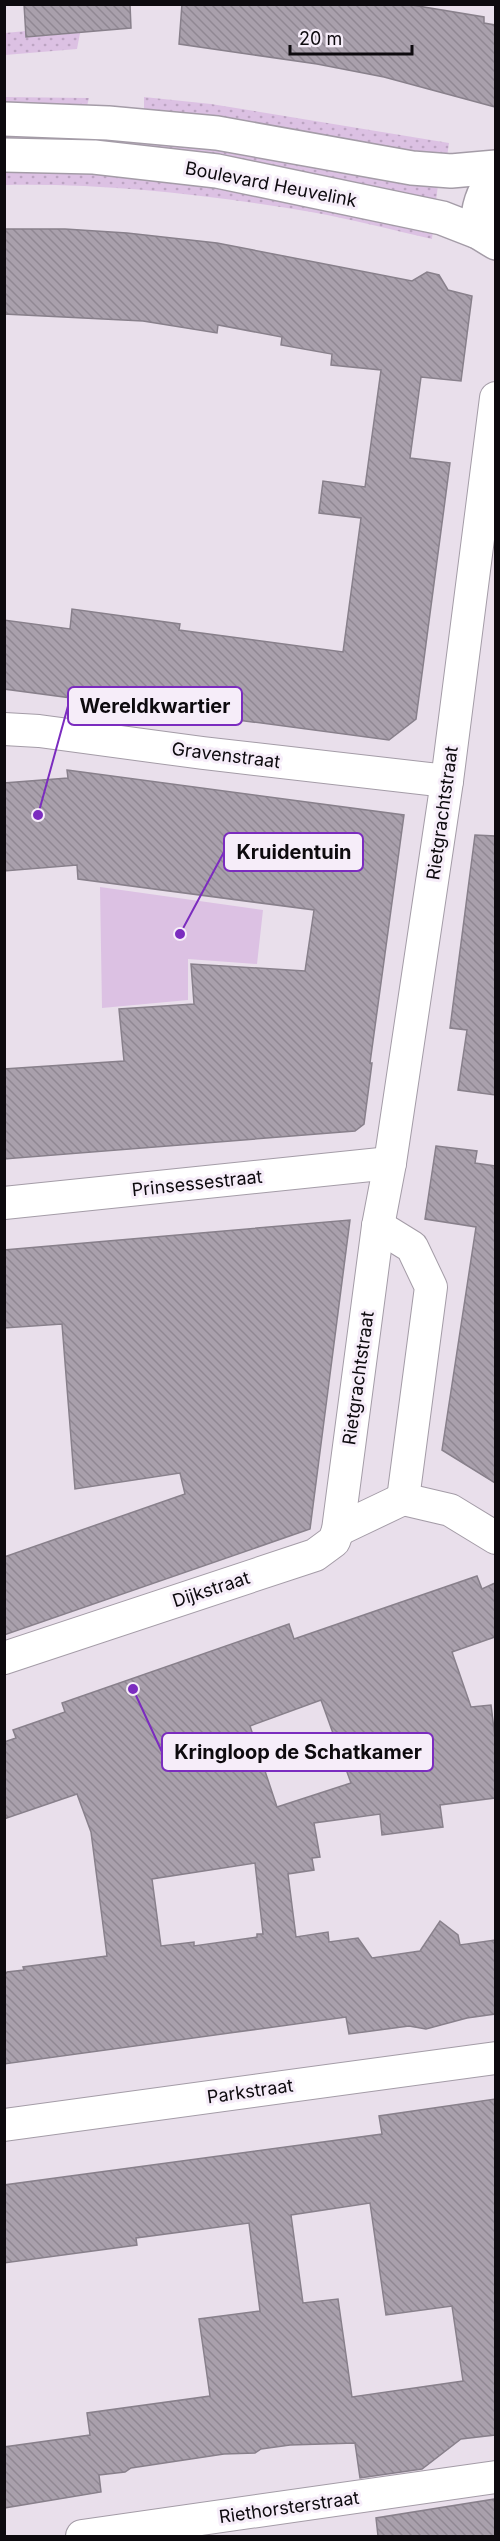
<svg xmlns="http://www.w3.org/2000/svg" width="500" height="2541" font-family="Inter,sans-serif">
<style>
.grass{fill:url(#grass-dots)}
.green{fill:#dcc1e3}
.building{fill:url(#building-back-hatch);stroke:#88808b;stroke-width:1.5;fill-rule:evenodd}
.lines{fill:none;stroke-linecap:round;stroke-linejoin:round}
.street-casing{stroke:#a49ca7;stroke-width:34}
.secondary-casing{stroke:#a49ca7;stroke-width:36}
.street{stroke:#fff;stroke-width:32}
.secondary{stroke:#fff;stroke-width:33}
.labels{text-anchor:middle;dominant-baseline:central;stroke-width:6;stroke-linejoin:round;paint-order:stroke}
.street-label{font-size:18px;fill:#0d0a0e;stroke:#f6edf9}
.leader{fill:none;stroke:#7b2cbf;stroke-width:2}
.callout-dot{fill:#7b2cbf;stroke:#f6edf9;stroke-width:2}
.callout{fill:#f6edf9;stroke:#7b2cbf;stroke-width:2}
.callout-label{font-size:20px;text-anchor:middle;font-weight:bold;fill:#0d0a0e}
</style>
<defs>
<pattern id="grass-dots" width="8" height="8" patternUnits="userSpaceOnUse" patternTransform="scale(1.5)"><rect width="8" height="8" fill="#dcc1e3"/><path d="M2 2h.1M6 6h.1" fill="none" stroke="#bca4c2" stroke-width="1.8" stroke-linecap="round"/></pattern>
<pattern id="building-back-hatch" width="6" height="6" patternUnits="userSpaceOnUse" patternTransform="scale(1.5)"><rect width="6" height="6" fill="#a9a0ac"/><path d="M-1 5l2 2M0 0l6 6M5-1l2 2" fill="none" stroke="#908893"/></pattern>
</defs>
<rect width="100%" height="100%" fill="#e9dfeb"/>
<!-- grass -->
<g class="grass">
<path d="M26,31l1,6 53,-4 -3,16 -72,6v-22z"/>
<path d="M5,97l84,1 -2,8 -82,-1z"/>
<path d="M144,97l67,7 238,39 -2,14 -303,-44z"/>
<path d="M5,131l216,14 217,40 -2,16 -431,-55z"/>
<path d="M64,171l165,12 204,46 -1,10c-40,-9 -81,-20 -121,-27 -101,-17 -205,-29 -306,-27l-1,-13z"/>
</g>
<!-- green -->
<path class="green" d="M100,887l163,23 -6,54 -69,-5v41l-86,8z"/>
<!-- building -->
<g class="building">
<path d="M24,4h106l1,24 -105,9z"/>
<path d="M182,4h224l78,13v6l11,2v82l-111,-30 -67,-13 -138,-20z"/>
<path d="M4,229h61l62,4 90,10 195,38 15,-9 12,3 9,15 24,6 -11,85 -40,-4 -11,81 40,5 -34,256 -27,21 -385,-51v-69l66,9 2,-20 108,15 -1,6 164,22 18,-134 -42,-5 4,-32 42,6 16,-117 -50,-5 1,-11 -51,-9 1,-8 -64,-12 -1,8 -74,-12 -139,-7z"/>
<path d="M67,770l337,45 -34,248h2l-8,61 -9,7 -351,28v-90l120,-8 -5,-52 75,-5 -3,-40 114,7 9,-61 -236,-31 -1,-14 -73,6v-88l64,-5z"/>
<path d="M475,835l20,1v259l-37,-5 9,-60 -17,-2z"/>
<path d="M436,1146l41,5 -2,12 20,3v317l-53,-33 34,-223 -51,-8z"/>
<path d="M350,1220l-40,309 -306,106v-78l181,-63 -5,-21 -105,16 -13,-165 -58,4v-78z"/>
<path d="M477,1576l5,13 13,-6v54l-43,15 19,55 20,-2 4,32v61l-55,7 3,22 -61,8 -2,-21 -66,9 6,34 -8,1 2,12 -26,4 8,63 32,-5 1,10 29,-4 14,20 48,-7 20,-30 18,14 2,10 35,-5v74l-28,4 -41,11 -17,-3 -60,8 -3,-17 -342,47v-88l3,-4 17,-2 -1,-3 84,-11 -16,-124 -14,-38 -73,25v-77l12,-4 -3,-8 52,-18 -3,-9 227,-79 5,15zM321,1700l30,83 -74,24 -27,-81zM255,1863l8,71h-6v3l-63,9v-4l-33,4 -9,-67z"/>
<path d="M495,2099v336l-34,4 -39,30 -62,9 -5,-35 -65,2 -29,4 -6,4 -31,1 -93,14 -6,4 -26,3 2,17 -97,16v-61l86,-12 -3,-22 123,-17 -11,-77 61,-8 -11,-88 -113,15 1,7 -133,18v-78l378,-51 -3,-18zM370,2203l16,112 66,-9 11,75 -111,16 -14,-98 -35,4 -12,-88z"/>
<path d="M495,2499v37h-117l-2,-18z"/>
</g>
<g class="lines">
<defs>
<g id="street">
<path d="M4,729l35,2 164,22 244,28"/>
<path d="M4,1203l386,-40"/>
<path d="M378,1226l34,21 19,40 -28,212"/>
<path d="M403,1499l47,11 46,28"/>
<path d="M338,1530l65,-31"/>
<path d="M4,1658l311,-103 19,-14 4,-11 40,-304 12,-63 57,-382 49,-383"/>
<path d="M4,2125l492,-67"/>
<path d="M82,2536l414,-59"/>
</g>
<g id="secondary">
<path d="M4,119l104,4 109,10 195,35 39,3 45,-4"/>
<path d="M4,155l90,2 123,14 225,47 36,14 18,11"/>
<path d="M478,232c-2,-23 5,-40 18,-59"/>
</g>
</defs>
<!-- street casing -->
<use href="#street" class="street-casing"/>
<!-- secondary casing -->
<use href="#secondary" class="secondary-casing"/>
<!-- street -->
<use href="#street" class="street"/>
<!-- secondary -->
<use href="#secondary" class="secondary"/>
</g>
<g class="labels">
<!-- street labels -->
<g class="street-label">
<text transform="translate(271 184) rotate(11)">Boulevard Heuvelink</text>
<text transform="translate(226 755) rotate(7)">Gravenstraat</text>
<text transform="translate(442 813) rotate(-82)">Rietgrachtstraat</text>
<text transform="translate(197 1183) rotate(-6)">Prinsessestraat</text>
<text transform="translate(358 1378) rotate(-82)">Rietgrachtstraat</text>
<text transform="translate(211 1589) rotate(-18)">Dijkstraat</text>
<text transform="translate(250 2091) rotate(-8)">Parkstraat</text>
<text transform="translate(289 2507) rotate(-8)">Riethorsterstraat</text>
</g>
</g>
<!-- callouts -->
<path class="leader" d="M38 815L68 706M180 934L224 852M133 1689L162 1752"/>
<g class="callout-dot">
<circle cx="38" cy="815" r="6"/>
<circle cx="180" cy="934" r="6"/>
<circle cx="133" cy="1689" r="6"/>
</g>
<g class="callout">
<rect x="68" y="687" width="174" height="38" rx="6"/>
<rect x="224" y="833" width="139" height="38" rx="6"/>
<rect x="162" y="1733" width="271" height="38" rx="6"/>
</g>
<g class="callout-label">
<text x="155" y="713">Wereldkwartier</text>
<text x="294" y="859">Kruidentuin</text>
<text x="298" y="1759">Kringloop de Schatkamer</text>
</g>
<!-- border -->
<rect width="500" height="2541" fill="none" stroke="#0d0a0e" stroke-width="12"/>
<!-- scale -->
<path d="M290 45v9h122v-9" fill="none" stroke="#0d0a0e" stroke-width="3"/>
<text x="299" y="45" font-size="18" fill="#0d0a0e" stroke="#f6edf9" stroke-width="4.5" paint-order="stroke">20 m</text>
</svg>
